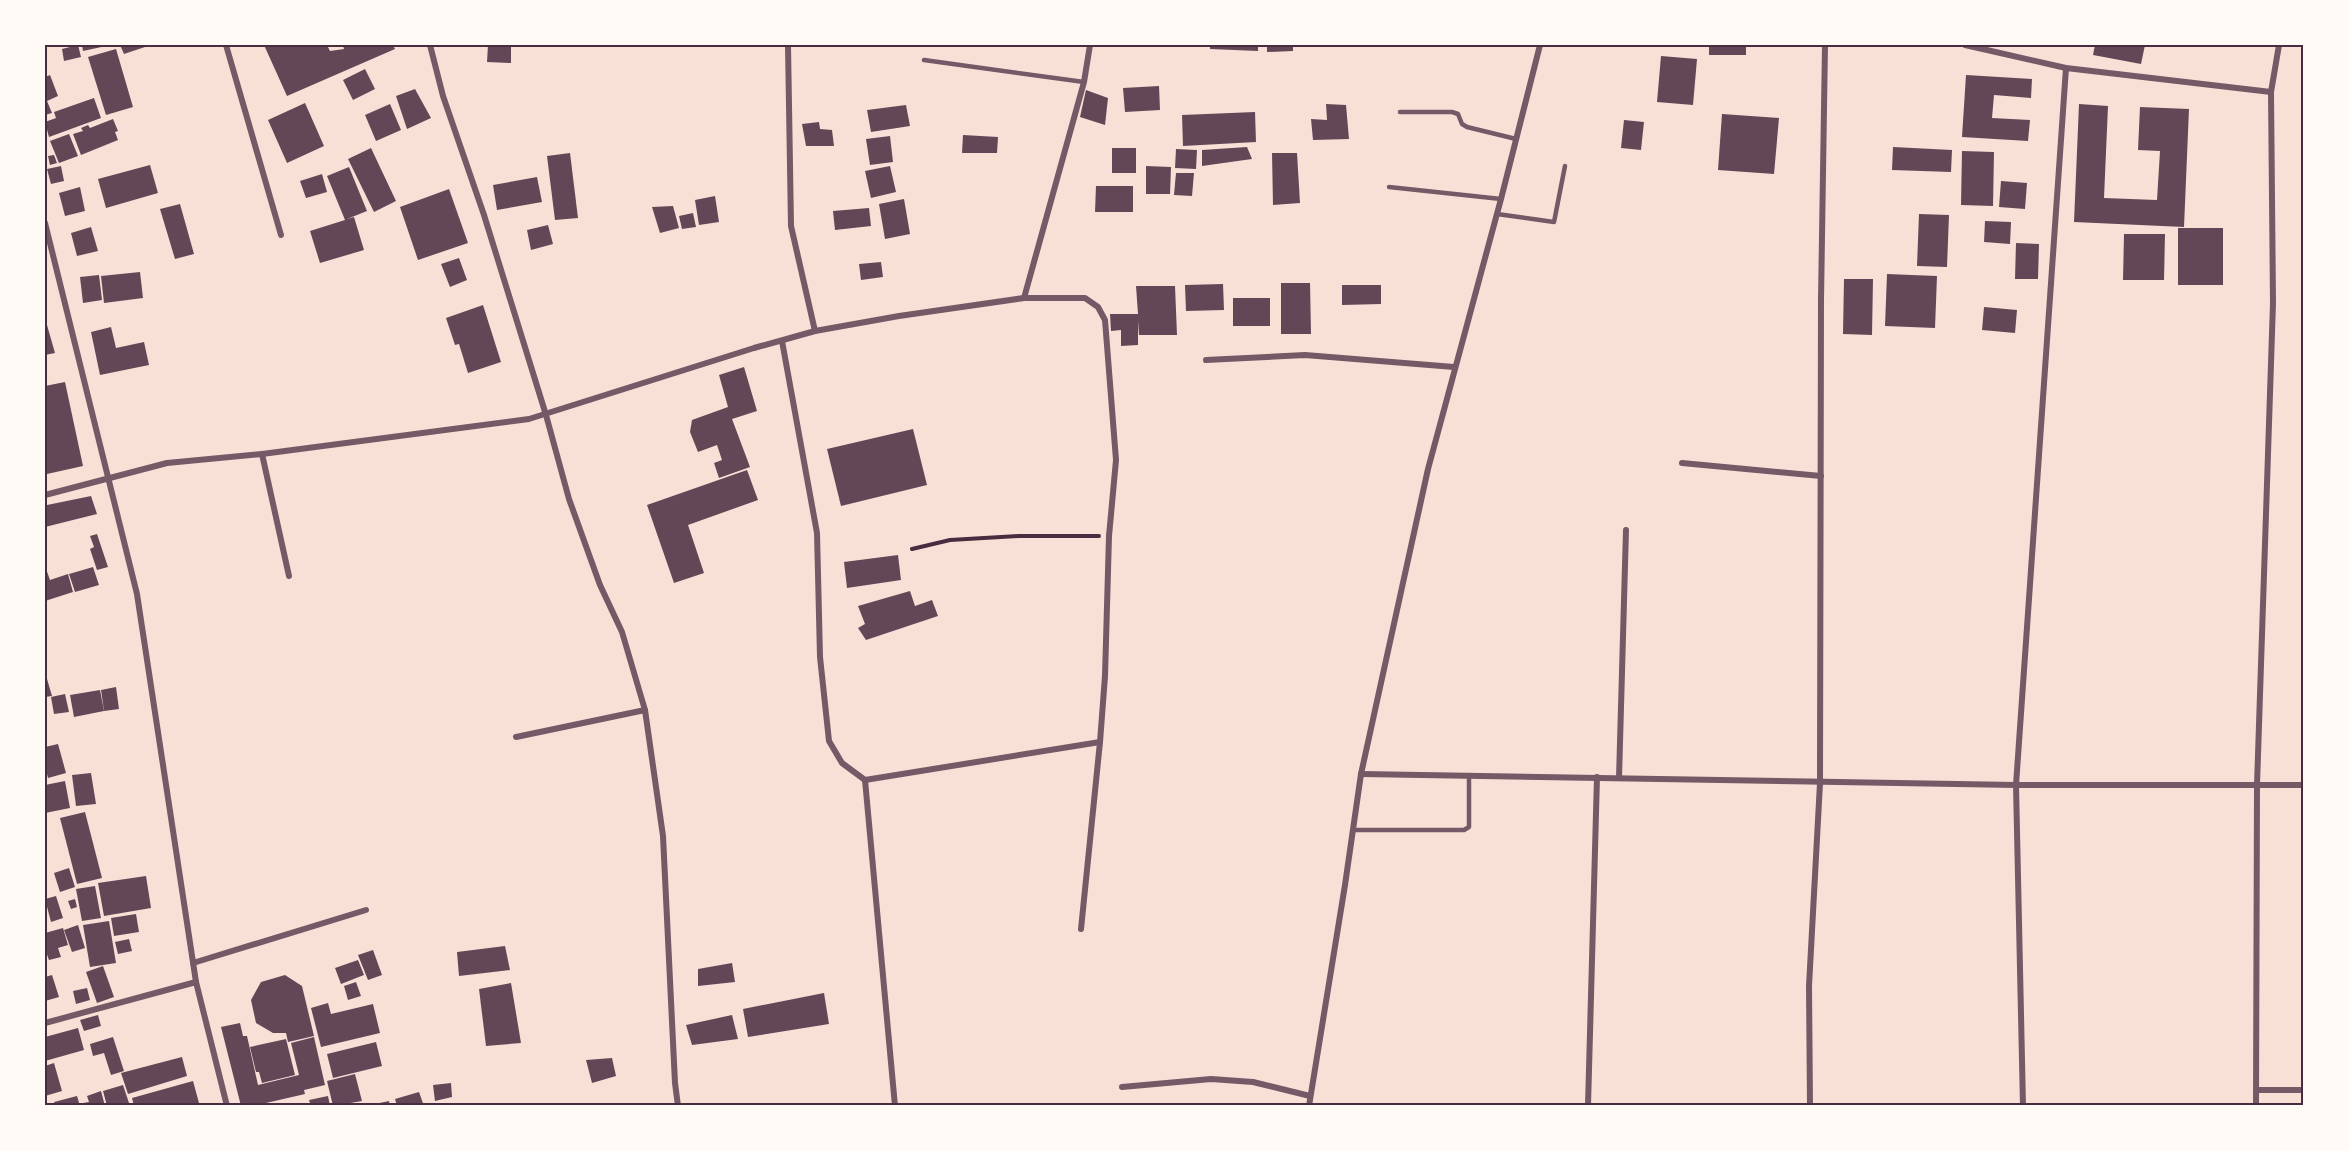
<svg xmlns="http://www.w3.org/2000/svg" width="2349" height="1151" font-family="'DejaVu Sans',sans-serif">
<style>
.building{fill:#644757}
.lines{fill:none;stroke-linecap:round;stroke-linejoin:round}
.path{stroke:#4a2c40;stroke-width:4}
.service{stroke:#755966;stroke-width:4.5}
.minor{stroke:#755966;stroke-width:6}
.neatline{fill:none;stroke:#4a2c40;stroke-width:2}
</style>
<rect width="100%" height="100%" fill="#f7e1d7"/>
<!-- building -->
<g class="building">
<path d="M78,45l3,12 -17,4 -2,-12z"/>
<path d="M82,45h24v1l-23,5z"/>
<path d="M120,45h31l-27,9z"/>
<path d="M264,45h63l3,6 14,-2 -1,-4h50l2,4 -108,47z"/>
<path d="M488,45h23v18l-24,-1z"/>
<path d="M1210,45h48v6l-48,-2z"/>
<path d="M1267,45h26v6l-26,1z"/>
<rect x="1709" y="45" width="37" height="10"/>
<path d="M2095,45h50l-4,19 -48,-9z"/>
<path d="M116,49l17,58 -27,8 -18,-58z"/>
<path d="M1661,56l36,3 -4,46 -36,-3z"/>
<path d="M365,69l10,20 -22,11 -10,-20z"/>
<path d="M50,75l8,21 -11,5 5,12 -7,2v-38z"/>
<path d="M1966,75l66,4 -1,19 -37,-3 -2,23 38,2 -2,21 -66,-4z"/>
<path d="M1159,86l1,24 -35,2 -2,-24z"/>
<path d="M415,89l16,29 -24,11 -11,-33z"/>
<path d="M1086,90l22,8 -3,27 -25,-8z"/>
<path d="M94,98l7,20 -52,19 -4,-15 11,-4 -2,-6z"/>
<path d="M305,103l19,43 -37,17 -19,-43z"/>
<path d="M390,104l11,26 -25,11 -11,-26z"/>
<path d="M1326,104l20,1 3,34 -36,1 -2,-21 16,1z"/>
<path d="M2079,104l29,2 -4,92 53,2 3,-49 -22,-1 2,-43 49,2 -5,118 -110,-5z"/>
<path d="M906,105l4,21 -39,6 -4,-22z"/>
<path d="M1255,112l1,30 -73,4 -1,-31z"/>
<path d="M1722,114l57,4 -5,56 -56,-4z"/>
<path d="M113,119l5,12 -3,1 3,8 -37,15 -8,-21 10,-3 -2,-3 7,-3 2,3z"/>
<path d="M1624,120l20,2 -3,28 -20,-2z"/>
<path d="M819,122l1,7 12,1 2,16h-28l-4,-22z"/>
<path d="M69,134l9,22 -19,7 -9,-22z"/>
<path d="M963,135l35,2 -1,16h-35z"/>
<path d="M890,136l3,26 -23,3 -4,-26z"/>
<path d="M1247,147l5,12 -50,7v-16z"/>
<path d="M1893,147l59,3 -1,22 -59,-2z"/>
<path d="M371,148l25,53 -22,11 -26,-53z"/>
<rect x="1112" y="148" width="24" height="25"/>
<path d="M1176,149l21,1 -1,19 -21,-1z"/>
<path d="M1962,151l32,1 -1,54 -32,-1z"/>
<path d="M570,153l8,65 -23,2 -8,-64z"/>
<path d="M1272,153h25l3,50 -27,2z"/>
<path d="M54,155l3,8 -7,2 -2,-9z"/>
<path d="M150,165l8,28 -52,15 -8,-29z"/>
<path d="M61,166l3,15 -13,3 -4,-15z"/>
<path d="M890,166l6,26 -25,6 -6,-27z"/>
<path d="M1146,166l25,1 -1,27h-24z"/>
<path d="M349,167l18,44 -20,8 7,-2 10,33 -44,13 -10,-32 35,-11 -18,-44z"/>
<path d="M1176,173h18l-2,23 -18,-1z"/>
<path d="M322,174l5,18 -21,6 -6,-17z"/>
<path d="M537,177l5,25 -45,8 -4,-25z"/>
<path d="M2001,181l26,2 -2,26 -26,-2z"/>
<path d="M1096,186h37v26h-38z"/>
<path d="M80,187l5,24 -20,5 -6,-23z"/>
<path d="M449,189l19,54 -50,17 -18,-53z"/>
<path d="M715,196l4,26 -20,3 -4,-25z"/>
<path d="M904,199l6,35 -25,5 -6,-35z"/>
<path d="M180,204l14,50 -19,5 -15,-50z"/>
<path d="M673,206l6,22 -19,5 -8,-26z"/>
<path d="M869,208l2,18 -36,4 -2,-19z"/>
<path d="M693,213l3,14 -14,2 -3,-13z"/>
<path d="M1919,214l30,1 -2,52 -30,-1z"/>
<path d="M1985,221l26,1 -1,22 -26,-2z"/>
<path d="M548,225l5,19 -22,6 -4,-20z"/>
<path d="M91,227l7,24 -21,5 -6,-23z"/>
<rect x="2178" y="228" width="45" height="57"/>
<path d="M2124,234h41l-1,46h-41z"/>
<path d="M2016,243l23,1 -1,35h-23z"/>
<path d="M459,258l8,22 -17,7 -9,-23z"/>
<path d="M881,262l2,15 -22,3 -2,-16z"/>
<path d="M140,272l3,26 -39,5 -3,-27z"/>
<path d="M1887,274l50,2 -2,52 -50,-2z"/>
<path d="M99,275l3,25 -19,3 -3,-26z"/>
<path d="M1844,279h29l-1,56 -29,-1z"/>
<path d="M1281,283h29l1,51h-30z"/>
<path d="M1223,284l1,26 -38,1 -1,-26z"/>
<path d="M1342,285h39v19l-39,1z"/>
<path d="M1136,286h39l2,49h-38l-1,-14v24l-17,1v-16l-10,1 -1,-17h28z"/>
<rect x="1233" y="298" width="37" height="28"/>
<path d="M483,305l18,57 -33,11 -9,-29 -4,1 -9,-27z"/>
<path d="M1984,307l33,3 -2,23 -33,-3z"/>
<path d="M45,318l10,35 -10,2z"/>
<path d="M111,327l5,21 28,-6 5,23 -49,10 -9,-43z"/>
<path d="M744,367l13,44 -25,8 18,48 -31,11 -5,-15 8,-3 -5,-15 -19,7 -8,-20 2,-12 36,-13 -9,-32z"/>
<path d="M65,382l18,84 -36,8 -2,-9v-79z"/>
<path d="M913,429l14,56 -86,21 -14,-57z"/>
<path d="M747,470l11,30 -70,25 16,48 -30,10 -27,-78z"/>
<path d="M91,496l6,18 -52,13 2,-22z"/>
<path d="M97,534l11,33 -11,3 -7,-21 4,-2 -4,-11z"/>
<path d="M898,555l3,25 -54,8 -3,-26z"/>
<path d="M45,566l5,14 18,-6 5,18 -28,9z"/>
<path d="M93,567l6,18 -24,7 -6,-18z"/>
<path d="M910,591l5,15 17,-6 6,16 -72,24 -8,-12 7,-4 -7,-18z"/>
<path d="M45,672l7,24 -7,1z"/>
<path d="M116,687l3,22 -15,2 -3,-21z"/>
<path d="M100,690l4,21 -30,6 -4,-22z"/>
<path d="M65,694l4,18 -15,2 -3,-17z"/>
<path d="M58,744l8,29 -18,5 -3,-12v-19z"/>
<path d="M91,773l5,31 -20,2 -4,-31z"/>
<path d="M65,781l5,27 -25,5v-28z"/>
<path d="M85,812l17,66 -25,6 -17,-66z"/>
<path d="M69,868l6,19 -15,5 -6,-19z"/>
<path d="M146,876l5,32 -47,8 -6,-33z"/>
<path d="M95,886l6,32 -19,3 -6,-32z"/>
<path d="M56,896l7,22 -12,4 -6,-23z"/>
<path d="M75,899l2,8 -6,2 -3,-8z"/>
<path d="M136,914l3,18 -25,4 -3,-18z"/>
<path d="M109,921l7,42 -26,4 -7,-42z"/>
<path d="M78,925l7,23 -13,4 -8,-22z"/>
<path d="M63,928l5,17 -10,3 3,9 -12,3 -4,-11v-16z"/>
<path d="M129,939l3,12 -14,3 -3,-12z"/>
<path d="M505,946l5,24 -51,6 -2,-24z"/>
<path d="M373,950l9,25 -14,5 -10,-25z"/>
<path d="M358,960l6,15 -23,9 -6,-16z"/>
<path d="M732,963l3,19 -37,4v-17z"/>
<path d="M103,966l11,31 -17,6 -11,-31z"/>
<path d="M52,975l7,22 -14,4v-24z"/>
<path d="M285,975l17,11 12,50 -26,6 -2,-9h-13l-17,-10 -5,-23 10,-18z"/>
<path d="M356,982l5,14 -13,4 -4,-14z"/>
<path d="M511,983l10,60 -35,3 -7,-57z"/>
<path d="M87,988l3,12 -14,4 -3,-13z"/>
<path d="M824,993l5,31 -81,13 -5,-28z"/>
<path d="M328,1003l3,11 42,-10 7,29 -59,14 -10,-39z"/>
<path d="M98,1015l3,11 -17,5 -4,-11z"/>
<path d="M732,1015l6,24 -46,6 -6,-20z"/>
<path d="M240,1023l3,13h4l11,49 41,-10 -8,-32 23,-6 11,48 -21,5 1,4 -52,12h-12l-20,-79z"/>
<path d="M78,1028l6,22 -39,11v-24z"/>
<path d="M113,1037l11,34 -13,4 -7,-22 -11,3 -3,-12z"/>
<path d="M286,1039l9,36 -33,8 -3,-11h-3l-6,-25z"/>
<path d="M376,1042l6,24 -49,12 -6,-24z"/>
<path d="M182,1057l5,19 -59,18 -7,-21z"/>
<path d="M612,1058l4,18 -24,7 -6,-23z"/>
<path d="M54,1063l8,28 -17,5v-30z"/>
<path d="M355,1074l7,27 -29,5 -6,-25z"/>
<path d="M193,1081l6,22 -12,3h-53l-2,-8z"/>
<path d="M451,1083l1,14 -17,4 -2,-16z"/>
<path d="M123,1085l6,18 -9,3h-13l-4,-15z"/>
<path d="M101,1091l4,15h-21l-1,-3 6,-1 -2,-6z"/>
<path d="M419,1092l5,14h-27l-2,-7z"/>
<path d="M77,1096l3,10h-25l-1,-4z"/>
<path d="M328,1096l2,10h-19l-2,-6z"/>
<path d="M389,1101l1,5h-20v-1z"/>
</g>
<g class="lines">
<!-- path -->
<path class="path" d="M912,549l38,-9 69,-4h80"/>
<!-- service -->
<g class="service">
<path d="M924,60l160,22"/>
<path d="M1400,112h52l6,2 4,10 5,3 49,12"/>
<path d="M1389,187l112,12"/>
<path d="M1497,214l57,8 11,-56"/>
<path d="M1353,830h111l5,-3v-52"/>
</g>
<!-- minor -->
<g class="minor">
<path d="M226,45l55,190"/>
<path d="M430,45l13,51 41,119 62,200 23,84 31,86 22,47 23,78 18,126 12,247 3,23"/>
<path d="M788,45l3,181 24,105"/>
<path d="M1965,45l101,23 205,24"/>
<path d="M45,223l92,371 59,388 31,124"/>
<path d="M1024,298l60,-216 6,-37"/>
<path d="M782,341l35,192 3,124 9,84 13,22 23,17 30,326"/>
<path d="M1206,360l99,-5 149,12"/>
<path d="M262,454l27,122"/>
<path d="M1682,463l139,13"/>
<path d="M45,495l122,-32 95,-9 267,-35 225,-71 61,-17 84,-15 125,-18h61l13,9 7,13 11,140 -7,76 -4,140 -5,66 -19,187"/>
<path d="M516,737l129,-27"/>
<path d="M1361,774l655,11h288"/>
<path d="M1619,778l7,-248"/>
<path d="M865,780l235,-38"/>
<path d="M193,963l173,-53"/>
<path d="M45,1023l151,-41"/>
<path d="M1122,1087l89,-8 42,3 57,14"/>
<path d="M2256,1090h48"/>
<path d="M1309,1106l36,-221 16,-111 67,-305 73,-270 39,-154"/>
<path d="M1588,1106l9,-329"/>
<path d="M1810,1106l-1,-120 11,-203 1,-483 4,-255"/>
<path d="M2023,1106l-7,-321 50,-717"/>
<path d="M2256,1106l1,-321 16,-482 -2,-211 8,-47"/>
</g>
</g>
<!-- border -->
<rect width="2349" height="1151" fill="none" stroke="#fffaf5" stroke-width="93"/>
<rect x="46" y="46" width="2256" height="1058" class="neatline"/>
</svg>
